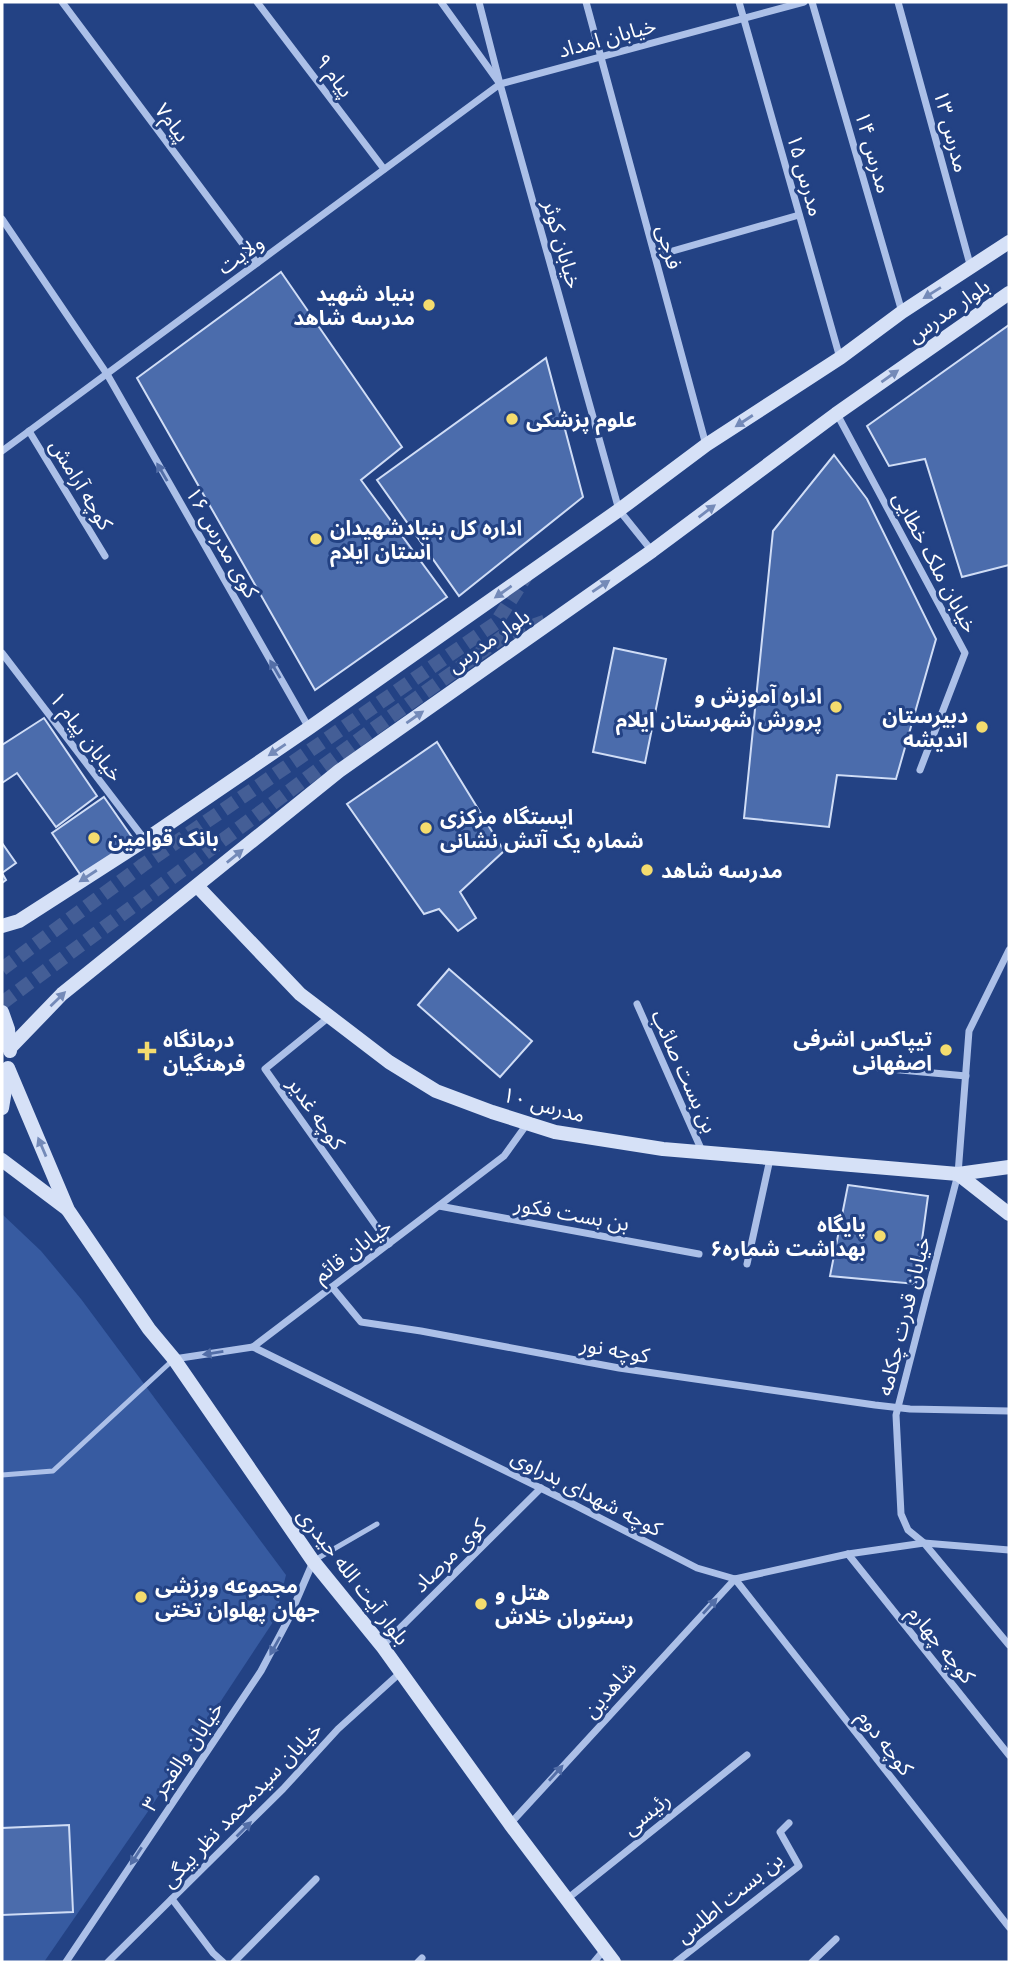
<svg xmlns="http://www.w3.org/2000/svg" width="1011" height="1964" font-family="Mulish,'Noto Sans Arabic',sans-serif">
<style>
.green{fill:#375ba1}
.building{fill:#4b6cac;stroke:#d0ddf6;stroke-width:2}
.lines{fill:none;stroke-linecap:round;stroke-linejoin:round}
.secondary-tunnel{stroke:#445e96;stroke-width:14;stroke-dasharray:14 7;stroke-linecap:butt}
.lane{stroke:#acc0e8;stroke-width:5}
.street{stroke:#acc0e8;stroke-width:7}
.secondary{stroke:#d6e1f7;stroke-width:14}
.oneway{fill:#748ab8}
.oneway2{fill:#536ea7}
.poi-dot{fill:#f4dc6e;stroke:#234284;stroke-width:2.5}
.labels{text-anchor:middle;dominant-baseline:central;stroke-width:6;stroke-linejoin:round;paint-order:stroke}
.street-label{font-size:21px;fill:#fff;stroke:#234284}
.poi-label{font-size:21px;font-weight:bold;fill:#fff;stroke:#234284;text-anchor:start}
</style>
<rect width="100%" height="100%" fill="#234284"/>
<!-- green -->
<path class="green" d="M2,1214l39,37 40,48 205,276 -11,44 -124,188 -107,155h-42z"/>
<!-- building -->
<g class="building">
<path d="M281,272l121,175 -41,33 86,117 -132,93 -178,-312z"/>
<path d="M1009,325v240l-47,12 -37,-118 -36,7 -22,-40z"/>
<path d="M546,358l37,139 -124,99 -82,-116z"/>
<path d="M834,455l33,44 69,140 -40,140 -59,-4 -8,52 -85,-9 29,-287z"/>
<path d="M614,648l52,11 -21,104 -52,-11z"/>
<path d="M44,718l53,78 -41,31 -39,-54 -15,10v-38z"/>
<path d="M437,742l67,109 -44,41 16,26 -18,13 -19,-22 -15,5 -77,-110z"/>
<path d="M104,797l32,46 -52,37 -32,-47z"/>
<path d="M2,843l14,20 -14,10 4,7 -4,3z"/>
<path d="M449,969l83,72 -32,36 -82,-72z"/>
<path d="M848,1185l80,11 -12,88 -86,-8z"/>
<path d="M69,1825l4,87 -71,3v-87z"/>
</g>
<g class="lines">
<!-- secondary-tunnel -->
<g class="secondary-tunnel">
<path d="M2,969l141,-104 353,-242 30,-47"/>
<path d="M2,1003l370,-273 132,-94 45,-16"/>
</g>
<!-- lane -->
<g class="lane">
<path d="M2,1475l51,-4 121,-112"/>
<path d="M313,1561l64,-37"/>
</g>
<!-- street -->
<g class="street">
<path d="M62,2l195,261"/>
<path d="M257,2l127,167"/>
<path d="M441,2l59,82 119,426 33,41"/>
<path d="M479,2l20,78"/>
<path d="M586,2l120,443"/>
<path d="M739,2l101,356"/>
<path d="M812,2l90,310"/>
<path d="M898,2l73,266"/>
<path d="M2,219l105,155 202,354"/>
<path d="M655,256l144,-41"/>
<path d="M837,414l128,239 -45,117"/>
<path d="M29,431l76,125"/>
<path d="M2,451l498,-367 304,-82"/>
<path d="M2,653l143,187"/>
<path d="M1009,950l-40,81 -11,143 -62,241 5,99 7,16 16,13 85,102"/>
<path d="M637,1004l65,147"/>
<path d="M329,1017l-64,52 124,175"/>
<path d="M879,1068l87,8"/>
<path d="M439,1206l260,48"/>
<path d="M747,1264l23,-105"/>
<path d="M332,1287l29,35 60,9 198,37 256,37 35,4 99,2"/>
<path d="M253,1347l314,154 130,67 38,11 113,-25 76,-11 85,7"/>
<path d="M174,1359l79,-12 251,-191 23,-32"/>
<path d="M848,1554l161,201"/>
<path d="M382,1646l159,-158"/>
<path d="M510,1824l225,-245 274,348"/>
<path d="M172,1899l41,54 10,9"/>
<path d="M567,1899l180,-144"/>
<path d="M66,1962l195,-291 27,-51 25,-58"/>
<path d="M108,1962l175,-173 55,-60 63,-57"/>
<path d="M234,1962l82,-83"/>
<path d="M418,1962l4,-4"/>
<path d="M594,1962l10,-12"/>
<path d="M676,1962l123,-96 -19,-34 9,-9"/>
<path d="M812,1962l24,-23"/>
</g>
<!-- secondary -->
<g class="secondary">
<path d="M198,887l102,107 89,68 47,29 56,21 63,20 108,17 295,25 51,-7"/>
<path d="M2,926l17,-5 126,-81 164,-112 310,-218 87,-65 134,-87 62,-46 107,-70"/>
<path d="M2,1012l6,17 2,22"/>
<path d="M10,1048l52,-54 277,-223 313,-220 184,-137 173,-121"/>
<path d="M8,1068l60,142 81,119 25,30 139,202 69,85 128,178 104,138"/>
<path d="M2,1108l6,-36"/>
<path d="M2,1160l65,49"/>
<path d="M958,1174l51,40"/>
</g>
</g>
<!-- one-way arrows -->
<defs><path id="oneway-solid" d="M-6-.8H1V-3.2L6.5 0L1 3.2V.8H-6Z" transform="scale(1.75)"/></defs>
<g class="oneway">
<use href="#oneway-solid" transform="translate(932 293) rotate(148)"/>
<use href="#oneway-solid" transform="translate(890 376) rotate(-35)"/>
<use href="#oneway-solid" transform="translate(744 421) rotate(147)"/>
<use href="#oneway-solid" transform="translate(707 511) rotate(-37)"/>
<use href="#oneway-solid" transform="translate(601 586) rotate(-34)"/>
<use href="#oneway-solid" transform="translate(503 592) rotate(145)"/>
<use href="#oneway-solid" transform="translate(415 717) rotate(-35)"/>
<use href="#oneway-solid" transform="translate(277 750) rotate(146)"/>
<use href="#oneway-solid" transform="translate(235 856) rotate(-39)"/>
<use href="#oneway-solid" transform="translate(88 876) rotate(147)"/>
<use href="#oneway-solid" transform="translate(58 999) rotate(-44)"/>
<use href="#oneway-solid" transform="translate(42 1147) rotate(-113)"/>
</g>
<g class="oneway2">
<use href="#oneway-solid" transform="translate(162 472) rotate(-120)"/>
<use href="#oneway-solid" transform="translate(275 669) rotate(-120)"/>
<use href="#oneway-solid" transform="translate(213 1353) rotate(171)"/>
<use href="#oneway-solid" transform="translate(710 1606) rotate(-48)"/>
<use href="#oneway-solid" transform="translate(275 1646) rotate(119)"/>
<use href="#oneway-solid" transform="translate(556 1773) rotate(-48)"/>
<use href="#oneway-solid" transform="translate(244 1829) rotate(-45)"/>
<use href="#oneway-solid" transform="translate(136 1856) rotate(123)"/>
</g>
<!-- markers -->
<g class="poi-dot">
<circle cx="429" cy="305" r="7"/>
<circle cx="512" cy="419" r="7"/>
<circle cx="316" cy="539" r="7"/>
<circle cx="836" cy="707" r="7"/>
<circle cx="982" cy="727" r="7"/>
<circle cx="426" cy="828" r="7"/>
<circle cx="94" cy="838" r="7"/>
<circle cx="647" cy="870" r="7"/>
<circle cx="946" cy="1050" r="7"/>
<path d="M143.5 1040.5h7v7h7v7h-7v7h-7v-7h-7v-7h7z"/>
<circle cx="880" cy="1236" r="7"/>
<circle cx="141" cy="1597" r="7"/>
<circle cx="481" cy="1604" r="7"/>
</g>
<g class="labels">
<!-- street labels -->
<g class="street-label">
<text transform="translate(607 37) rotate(-15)">خیابان امداد</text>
<text transform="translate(335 75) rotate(53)">پیام ۹</text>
<text transform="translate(173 122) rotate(53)">پیام۷</text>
<text transform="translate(952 131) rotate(75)">مدرس ۱۳</text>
<text transform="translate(874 152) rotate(74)">مدرس ۱۴</text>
<text transform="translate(806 175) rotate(74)">مدرس ۱۵</text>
<text transform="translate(563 244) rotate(74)">خیابان کوثر</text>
<text transform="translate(670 247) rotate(75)">فرجی</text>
<text transform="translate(240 254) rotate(-36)">ولایت</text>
<text transform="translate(948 310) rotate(-35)">بلوار مدرس</text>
<text transform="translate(82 484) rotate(59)">کوچه آرامش</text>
<text transform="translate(223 542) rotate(60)">کوی مدرس ۱۶</text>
<text transform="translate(936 562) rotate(62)">خیابان ملک خطایی</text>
<text transform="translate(488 640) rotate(-35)">بلوار مدرس</text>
<text transform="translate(87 736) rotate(53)">خیابان پیام ۱</text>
<text transform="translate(685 1071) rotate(66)">بن بست صائب</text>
<text transform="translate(544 1104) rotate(15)">مدرس ۱۰</text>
<text transform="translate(317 1113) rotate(55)">کوچه غدیر</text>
<text transform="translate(572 1213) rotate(10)">بن بست فکور</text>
<text transform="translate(352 1250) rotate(-37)">خیابان قائم</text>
<text transform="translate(903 1316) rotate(-76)">خیابان قدرت چکامه</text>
<text transform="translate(615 1349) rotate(10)">کوچه نور</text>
<text transform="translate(587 1492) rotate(27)">کوچه شهدای بدراوی</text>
<text transform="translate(449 1555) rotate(-45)">کوی مرصاد</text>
<text transform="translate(354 1576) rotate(52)">بلوار آیت الله حیدری</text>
<text transform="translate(942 1644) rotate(51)">کوچه چهارم</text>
<text transform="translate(609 1689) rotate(-48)">شاهدین</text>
<text transform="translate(886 1742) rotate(52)">کوچه دوم</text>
<text transform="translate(182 1756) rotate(-56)">خیابان والفجر ۳</text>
<text transform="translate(241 1804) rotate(-46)">خیابان سیدمحمد نظر بیگی</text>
<text transform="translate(646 1813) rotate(-39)">رئیسی</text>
<text transform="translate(729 1897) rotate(-39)">بن بست اطلس</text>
</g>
<!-- poi labels -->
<g class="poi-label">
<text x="415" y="293" text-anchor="end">بنیاد شهید<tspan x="415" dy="24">مدرسه شاهد</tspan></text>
<text x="526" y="419">علوم پزشکی</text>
<text x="330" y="527">اداره کل بنیادشهیدان<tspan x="330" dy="24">استان ایلام</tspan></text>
<text x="822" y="695" text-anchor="end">اداره آموزش و<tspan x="822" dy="24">پرورش شهرستان ایلام</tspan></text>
<text x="968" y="715" text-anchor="end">دبیرستان<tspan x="968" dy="24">اندیشه</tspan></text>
<text x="440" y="816">ایستگاه مرکزی<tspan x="440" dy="24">شماره یک آتش نشانی</tspan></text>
<text x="108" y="838">بانک قوامین</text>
<text x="661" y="870">مدرسه شاهد</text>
<text x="932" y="1038" text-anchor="end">تیپاکس اشرفی<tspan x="932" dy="24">اصفهانی</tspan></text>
<text x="163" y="1039">درمانگاه<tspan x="163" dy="24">فرهنگیان</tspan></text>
<text x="866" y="1224" text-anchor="end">پایگاه<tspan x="866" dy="24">بهداشت شماره۶</tspan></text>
<text x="155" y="1585">مجموعه ورزشی<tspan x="155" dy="24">جهان پهلوان تختی</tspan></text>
<text x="495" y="1592">هتل و<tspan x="495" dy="24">رستوران خلاش</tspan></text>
</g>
</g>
<!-- border -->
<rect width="1011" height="1964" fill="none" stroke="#ffffff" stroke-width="7"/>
</svg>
